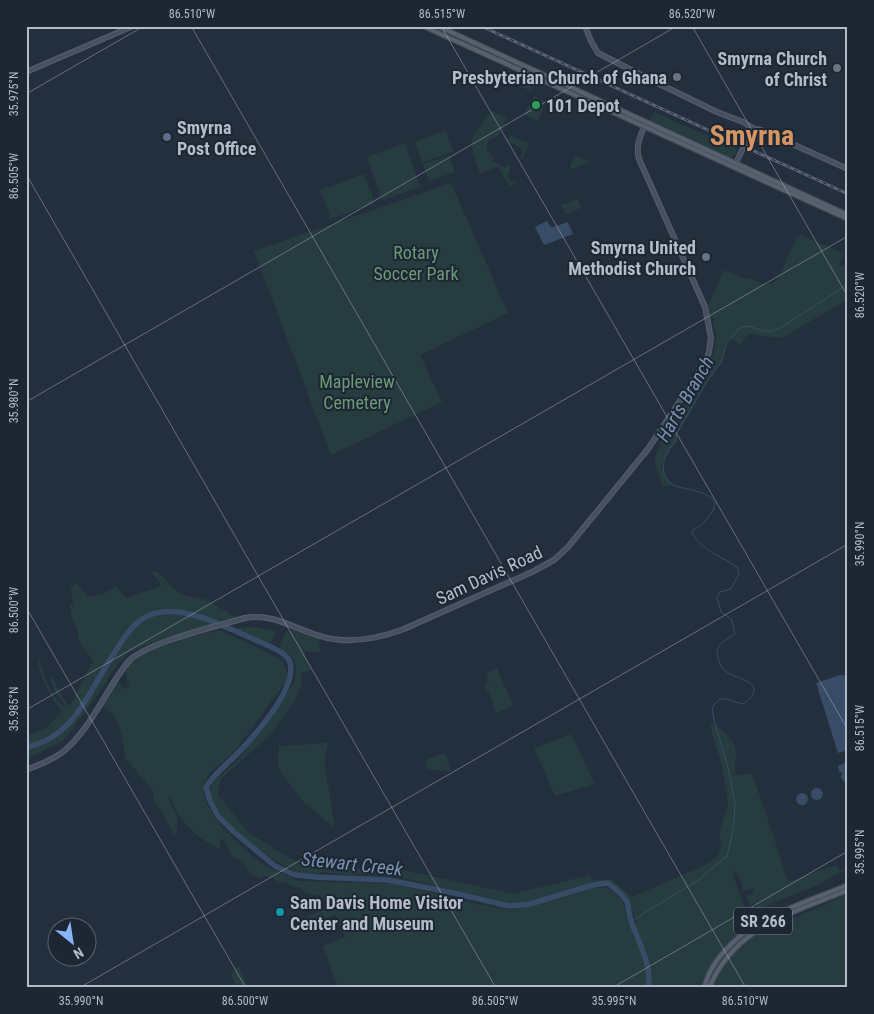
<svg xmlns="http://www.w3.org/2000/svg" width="874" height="1014" font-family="'Roboto Condensed',sans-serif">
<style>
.green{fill:#263c3f}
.water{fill:#394c67}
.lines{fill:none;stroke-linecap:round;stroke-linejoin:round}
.stream{stroke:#394c67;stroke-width:1}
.river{stroke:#394c67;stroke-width:5.5}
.secondary-casing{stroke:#565f6c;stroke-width:6}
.primary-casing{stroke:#414a57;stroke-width:6}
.secondary{stroke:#465061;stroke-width:4}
.primary{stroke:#56606e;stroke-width:4}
.rail-casing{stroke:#5a6575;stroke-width:3}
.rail{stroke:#1d2633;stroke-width:1;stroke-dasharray:4;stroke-linecap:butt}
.ticks{fill:none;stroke:#b4bcc9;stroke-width:1;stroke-opacity:0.45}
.worship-dot{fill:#6b7280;stroke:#1d2633;stroke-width:2}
.leisure-dot{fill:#2e9e5b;stroke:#1d2633;stroke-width:2}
.service-dot{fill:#5c6f8a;stroke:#1d2633;stroke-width:2}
.culture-dot{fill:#0f9aa8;stroke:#1d2633;stroke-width:2}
.labels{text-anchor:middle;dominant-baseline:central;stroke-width:4;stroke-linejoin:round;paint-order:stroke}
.shield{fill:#1d2633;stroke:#878f9c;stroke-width:1}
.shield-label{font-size:16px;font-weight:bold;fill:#b4bcc9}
.poi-label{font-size:18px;font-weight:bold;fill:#b4bcc9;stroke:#1d2633;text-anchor:end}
.park-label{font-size:18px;fill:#6b9a76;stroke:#1d2633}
.street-label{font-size:18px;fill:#b4bcc9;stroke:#1d2633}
.water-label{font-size:19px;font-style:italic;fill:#7c92b1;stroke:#1d2633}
.town-label{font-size:28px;font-weight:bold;fill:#d59563;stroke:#1d2633}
.neatline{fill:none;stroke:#b4bcc9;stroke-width:2}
.ticks-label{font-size:12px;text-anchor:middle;fill:#b4bcc9}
</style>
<rect width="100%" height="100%" fill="#242f3e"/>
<!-- green -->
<g class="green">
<path d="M520,73l15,7 -5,11 -12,-6z"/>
<path d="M534,96l11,6 -7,19 -14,-6z"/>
<path d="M492,111l15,7 -9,18c-8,2 -12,6 -11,14l6,7 -1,4 14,7 2,-4 3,2 -4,11 9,6 -6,4 -12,-20 -18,6c-14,-36 -11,-33 12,-62z"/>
<path d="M654,112l84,37 -4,7 -5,2 -79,-37z"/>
<path d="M446,131l7,21 -31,11 -7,-22z"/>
<path d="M510,135l18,8 1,2 -7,14 -2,-1 3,-6 -2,-4 -14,-7z"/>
<path d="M405,143l15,44 -38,13 -15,-43z"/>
<path d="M575,155l13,6 2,1 -21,8z"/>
<path d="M449,156l6,16 -26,9 -6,-17z"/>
<path d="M364,174l11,29 -44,16 -11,-29z"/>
<path d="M451,183l57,130 -88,42 22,47 -111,53 -77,-204z"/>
<path d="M577,199l4,9 -16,6 -4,-9z"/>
<path d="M801,235l43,18 -6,12 10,4v30l-66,39 -34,-4 -8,11 -10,-7 -4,7 -4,16 -14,19 -31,53c2,19 -31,25 -4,52l-10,2 -9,-26 8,-23 45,-69 7,-15 2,-17 -3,-15 2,-3 -5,-2 -2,-11 16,-36 21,9 4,-1 15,6h8l6,-5 19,-42z"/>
<path d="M154,571c11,4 13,13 23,20 9,7 19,6 30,9 7,2 12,9 20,11l3,4 10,1 -24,9 -62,17 -26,11 -10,10 -20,31 -34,46 -38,20v-24l19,-7 17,-18c-10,-11 -26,-40 -24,-55 4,15 14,43 27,52l1,-1 -12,-17 -5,-13h3l13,25 5,4 23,-45 -15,-22v-8l-6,-13 -3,-15 4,2 -2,-19 5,-3 13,14 16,-4 11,-7 10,12 36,-12 -10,-13z"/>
<path d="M257,627l20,5 -7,12 -34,-16z"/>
<path d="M220,630l54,26 9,6 5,11 -1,7 -46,63 -10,12 -21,17 -7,14 2,14 8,15 8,11 34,33 13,8 31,14 99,3 79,20 33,6 47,-10 35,-12h16l6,4 9,9 6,25 8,-3 -9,-24 -17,-17 -19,1 -64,19 -18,1 -102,-24 -45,-5 -17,1 -25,-3 -5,4 -18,-3 -27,-15 -34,-25 -10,-12 -11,-13 -5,-12v-10l3,-5 23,-20 42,-56 15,-23 2,-11 -1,-9 -6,-8 -10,-6 6,-16 10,-2 24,9 1,13 -15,-1v4l6,15 -10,3v11l-4,13 -24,35 -53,48 -2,15 31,38 42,26 25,8 88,3 109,24 77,-19 2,5h21l19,17 73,-32 13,-9 3,-11 -2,-13 9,-27 -5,-35 -14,-48c13,7 27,17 27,33 0,7 -2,13 0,20l16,-1 13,36 23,72 47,-17 9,7 -9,2 -17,11 -60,24 -3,-6 -5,2 -4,-9 8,-4 -1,-4 -9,3 -6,-17 -6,-3 18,54 1,12 97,-43v94h-510l-15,-42 22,-9 -10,-22 -23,11 -5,-10 21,-8 -2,-8 -6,-4 -14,-3 -8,-6h-5l-8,-5 -5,2 -7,-6 -8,-2 -5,3 -9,-4 -9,-14 -10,-5 -8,-17 -4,3v7c-25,-12 -42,-28 -50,-54l-2,3c8,14 13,22 7,38l-13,-24 -9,-11 1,-9 -27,-32 2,6 -3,-6c-5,-21 -3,-44 -25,-54l16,-24 7,7 6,-3c-3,-7 -6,-12 -2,-19 9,-18 72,-33 92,-37z"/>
<path d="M497,668l16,37 -17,8 -7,-20h-2l-3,-8 5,-3 -3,-9z"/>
<path d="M571,734l24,50 -40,12 -21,-48z"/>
<path d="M328,743l-4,17 11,68 -31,-25 -26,-35 1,-22z"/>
<path d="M445,753l6,19 -24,-3 -2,-9z"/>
<path d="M239,966l9,22h-12l-5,-14z"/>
</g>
<!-- water -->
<g class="water">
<path d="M547,221l4,6h2l15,-5 5,12 -29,11 -9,-18z"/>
<path d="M840,675l8,1v74l-10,3 -22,-70z"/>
<path d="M848,762v19l-3,1 -4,-4 1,-5 -3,-1 -1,-6z"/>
<circle cx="817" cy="794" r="6"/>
<circle cx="802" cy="799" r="6"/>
</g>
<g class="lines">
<!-- stream -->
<path class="stream" d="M631,921l66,-40 30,-25 6,-26 2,-26 -6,-33 -15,-51 -2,-13 8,-8h7l15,5c7,-3 18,-13 8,-21 -12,-8 -26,-6 -31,-22 -2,-5 -3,-10 0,-15 3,-5 11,-8 16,-12l-3,-14 -11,-8 -4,-14 3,-6 11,-3 8,-15 -2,-7c-14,-10 -37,-17 -45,-34l1,-3c8,-4 12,-8 17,-15 19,-24 -28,-25 -37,-30 -17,-12 -9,-32 3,-44l1,-8 31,-53 14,-19 4,-16 9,-12 6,-6 7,-1 15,5h9l10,-4 66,-43"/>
<!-- river -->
<path class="river" d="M26,747c24,-4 41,-19 54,-38 18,-26 31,-56 51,-80 27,-32 70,-13 102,1 16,7 32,14 48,22 2,2 6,5 8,8 12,25 -37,79 -54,96 -10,10 -21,18 -29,31l4,14 8,15 16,16 41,34 20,9 21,2 72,3 66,13 55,13 21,-2 63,-19 15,-2c7,6 15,11 19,19 2,6 2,13 4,19 7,19 22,47 17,67"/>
<defs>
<g id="secondary">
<path d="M585,26l6,15 7,12 47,24 72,35 26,10 10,6"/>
<path d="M26,72l107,-46"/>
<circle cx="751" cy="135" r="6"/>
<path d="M755,129l6,1 87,39"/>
<path d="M735,165l12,-25"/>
<path d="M26,770c13,-5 27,-10 38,-19 26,-21 43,-63 64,-89 16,-19 90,-36 117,-44 29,-5 49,11 75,18 28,9 57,3 84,-7l128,-57 22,-12 14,-13 80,-98 57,-86 4,-11 2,-14 -6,-31 -66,-148c-4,-14 2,-24 7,-37"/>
</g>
<g id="primary">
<path d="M423,26l425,193"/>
<path d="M438,26l410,189"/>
<path d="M704,988c2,-6 4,-13 7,-18 27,-49 88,-65 137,-85"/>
<path d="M709,988c26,-62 82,-74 139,-98"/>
</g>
</defs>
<!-- secondary casing -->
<use href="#secondary" class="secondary-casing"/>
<!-- primary casing -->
<use href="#primary" class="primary-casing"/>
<!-- secondary -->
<use href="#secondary" class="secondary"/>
<!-- primary -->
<use href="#primary" class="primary"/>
<defs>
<path id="rail" d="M481,26l367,168"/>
</defs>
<!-- rail casing -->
<use href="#rail" class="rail-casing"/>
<!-- rail -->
<use href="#rail" class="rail"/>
</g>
<!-- ticks -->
<path class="ticks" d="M191,26l555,962M441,26l407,704M692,26l156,271M26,94l118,-68M26,174l470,814M26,402l651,-376M26,607l220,381M26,710l822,-474M79,988l769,-444M612,988l236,-137"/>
<!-- markers -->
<g class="worship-dot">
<circle cx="837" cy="68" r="5"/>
<circle cx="677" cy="77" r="5"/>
<circle cx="706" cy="257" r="5"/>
</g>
<circle class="leisure-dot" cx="536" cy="105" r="5"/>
<circle class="service-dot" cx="167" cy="137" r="5"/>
<circle class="culture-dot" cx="280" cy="912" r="5"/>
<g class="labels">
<!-- shield labels -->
<rect class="shield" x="734" y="907.5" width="58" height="27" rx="4"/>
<g class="shield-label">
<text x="763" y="921">SR 266</text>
</g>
<!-- poi labels -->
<g class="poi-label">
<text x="827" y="58">Smyrna Church<tspan x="827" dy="21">of Christ</tspan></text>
<text x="667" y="77">Presbyterian Church of Ghana</text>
<text x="546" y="105" text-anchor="start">101 Depot</text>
<text x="177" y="127" text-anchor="start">Smyrna<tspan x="177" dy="21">Post Office</tspan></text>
<text x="696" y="247">Smyrna United<tspan x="696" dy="21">Methodist Church</tspan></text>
<text x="290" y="902" text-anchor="start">Sam Davis Home Visitor<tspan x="290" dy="21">Center and Museum</tspan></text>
</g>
<!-- park labels -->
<g class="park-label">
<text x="416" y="252">Rotary<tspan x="416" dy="21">Soccer Park</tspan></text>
<text x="357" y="381">Mapleview<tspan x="357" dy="21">Cemetery</tspan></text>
</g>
<!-- street labels -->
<g class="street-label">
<text transform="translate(489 575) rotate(-25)">Sam Davis Road</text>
</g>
<!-- water labels -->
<g class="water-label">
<text transform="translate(685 399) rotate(-60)">Harts Branch</text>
<text transform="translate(352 864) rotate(6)">Stewart Creek</text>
</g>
<!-- town labels -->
<g class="town-label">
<text x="752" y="135">Smyrna</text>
</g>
</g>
<!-- border -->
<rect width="874" height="1014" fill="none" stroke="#1d2633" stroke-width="55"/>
<!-- north arrow -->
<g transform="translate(72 942) rotate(150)"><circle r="24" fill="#1d2633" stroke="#59626f"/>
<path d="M0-4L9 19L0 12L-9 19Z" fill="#8ab4f8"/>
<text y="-8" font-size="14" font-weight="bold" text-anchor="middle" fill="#b4bcc9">N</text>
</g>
<rect x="28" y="28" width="818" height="958" class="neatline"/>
<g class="ticks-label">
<text x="192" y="18">86.510°W</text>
<text x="442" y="18">86.515°W</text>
<text x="692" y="18">86.520°W</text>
<text transform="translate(14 94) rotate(-90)" y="4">35.975°N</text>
<text transform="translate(14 176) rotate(-90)" y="4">86.505°W</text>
<text transform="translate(860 295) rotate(-90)" y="4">86.520°W</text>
<text transform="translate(14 401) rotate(-90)" y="4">35.980°N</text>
<text transform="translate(860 544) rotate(-90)" y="4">35.990°N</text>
<text transform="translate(14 610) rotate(-90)" y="4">86.500°W</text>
<text transform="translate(14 709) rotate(-90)" y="4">35.985°N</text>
<text transform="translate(860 728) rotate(-90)" y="4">86.515°W</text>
<text transform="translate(860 852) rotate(-90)" y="4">35.995°N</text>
<text x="81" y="1005">35.990°N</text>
<text x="245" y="1005">86.500°W</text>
<text x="495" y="1005">86.505°W</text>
<text x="614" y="1005">35.995°N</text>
<text x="745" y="1005">86.510°W</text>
</g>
</svg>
